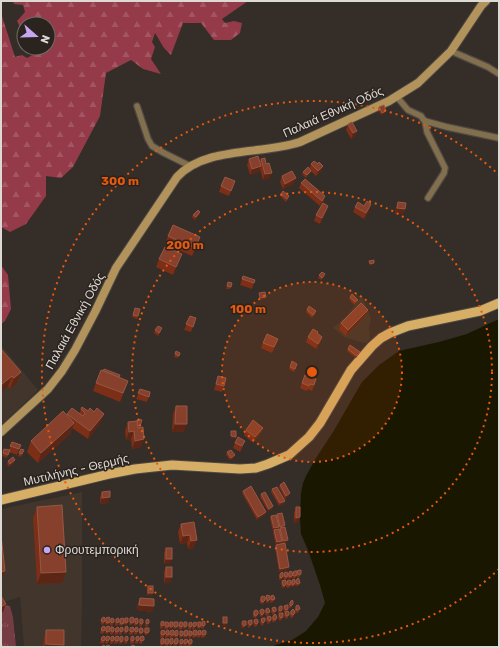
<svg xmlns="http://www.w3.org/2000/svg" width="500" height="648" font-family="Rubik,sans-serif">
<style>
.built{fill:#41352c}
.grass{fill:url(#grass-tufts)}
.forest{fill:url(#forest-firs)}
.water{fill:#1a1700}
.lines{fill:none;stroke-linecap:round;stroke-linejoin:round}
.minor-casing{stroke:#4f4944;stroke-width:8}
.secondary-casing{stroke:#4f4944;stroke-width:10}
.primary-casing{stroke:#4f4944;stroke-width:11}
.minor{stroke:#826f4d;stroke-width:5.5}
.secondary{stroke:#b2935b;stroke-width:8}
.primary{stroke:#d6ae65;stroke-width:9}
.wall{fill:#7c2e17}
.shaded-wall{fill:#5b2615}
.building{fill:#87402c;stroke:#945846}
.ring{fill:none;stroke:#e8590c;stroke-width:2;stroke-dasharray:2 4}
.poi-dot{fill:#c6a6f0;stroke:#2a231e;stroke-width:1.5}
.labels{text-anchor:middle;dominant-baseline:central;stroke-width:3;stroke-linejoin:round;paint-order:stroke}
.street-label{font-size:12px;fill:#ddd9d5;stroke:#2a231e}
.poi-label{font-size:12px;fill:#ddd9d5;stroke:#2a231e;text-anchor:start}
.centre{fill:#e8590c;stroke:#2a231e;stroke-width:2}
.ring-label{font-size:12px;text-anchor:middle;font-weight:bold;fill:#e8590c;stroke:#2a231e;stroke-width:3;stroke-linejoin:round;paint-order:stroke}
</style>
<defs>
<pattern id="grass-tufts" width="24" height="20" patternUnits="userSpaceOnUse"><rect width="24" height="20" fill="#763c44"/><path d="M3 7l-1-3M5 7V3M7 7l1-3M15 17l-1-3M17 17v-4M19 17l1-3" fill="none" stroke="#89585e"/></pattern>
<pattern id="forest-firs" width="22" height="20" patternUnits="userSpaceOnUse"><rect width="22" height="20" fill="#943a49"/><path d="M5 1l3.5 6h-7zM16 11l3.5 6h-7z" fill="#a35662"/></pattern>
</defs>
<rect width="100%" height="100%" fill="#342d28"/>
<!-- built -->
<g class="built">
<path d="M362,296l9,23 -2,9 1,11 -4,4 -9,-2 -13,-4 -11,-9 14,-13z"/>
<path d="M1,345l37,45 -37,35z"/>
<path d="M82,492v120l-1,35h-57l-4,-50 -19,6v-94z"/>
</g>
<!-- grass -->
<path class="grass" d="M1,605l9,1 3,11 3,30h-15z"/>
<!-- forest -->
<g class="forest">
<path d="M13,1h235l-26,18 3,4 9,-2 8,2 -2,10 -9,7h-17l-13,-17h-18l-12,32 -7,-7 -9,-15 -3,9 3,5 -4,12 10,15 -18,-5 -12,-9 -25,13 -6,43 -27,51 -12,11 -15,-2v20l-20,28 -16,8 -9,-5v-214l14,44 7,-2 5,3 7,-4 3,-6h11v-24h-24v12l-7,-15 8,-9 -2,-7 -9,-1z"/>
<path d="M1,265l7,10 3,34 -6,12 -4,3z"/>
</g>
<!-- water -->
<path class="water" d="M499,319v328h-232l6,-1 19,-6 14,-9 12,-14 7,-14 -5,-18 -12,-35 -7,-16 -1,-16 1,-25 2,-10 3,-7 10,-18 17,-26 29,-50 17,-17 20,-14 40,-9 28,-8z"/>
<g class="lines">
<defs>
<g id="minor">
<path d="M451,51l37,16 11,7"/>
<path d="M397,97l11,13 13,6 2,3 2,2 2,11 18,36 -1,5 -16,25"/>
<path d="M137,106l11,33 4,7 12,7 26,13"/>
<path d="M425,121l22,6 52,11"/>
</g>
<path id="secondary" d="M1,432l47,-43 14,-18 13,-21 20,-38 21,-44 61,-91c29,-31 85,-22 123,-35l89,-41 29,-18 33,-32 30,-45 5,-5"/>
<path id="primary" d="M1,500l108,-26 26,-5 37,-4 68,4 16,-1 12,-4 21,-9 20,-18 11,-14 31,-53 21,-24 9,-8 9,-5 18,-7 72,-15 19,-8"/>
</defs>
<!-- minor casing -->
<use href="#minor" class="minor-casing"/>
<!-- secondary casing -->
<use href="#secondary" class="secondary-casing"/>
<!-- primary casing -->
<use href="#primary" class="primary-casing"/>
<!-- minor -->
<use href="#minor" class="minor"/>
<!-- secondary -->
<use href="#secondary" class="secondary"/>
<!-- primary -->
<use href="#primary" class="primary"/>
</g>
<!-- wall -->
<g class="wall">
<path d="M379,107l6,6 -4,2 -3,-6z"/>
<path d="M348,124l7,12 -4,3 -5,-9z"/>
<path d="M249,159l10,3 2,-3 9,19 -7,2 -3,-11 -1,3 -9,3 -3,-10z"/>
<path d="M311,164h7l5,2 -2,5 -5,5 -5,-5 -1,2 -4,5 -4,-4 1,-2 6,-3z"/>
<path d="M282,176l12,8 -11,5 -3,-7z"/>
<path d="M301,183l24,13 -2,7 5,3 -2,5 -6,13 -6,-3 2,-6 6,-12 -2,3 -21,-18z"/>
<path d="M221,186h12l-4,10 -10,-4z"/>
<path d="M281,194l7,5 -2,3 -6,-6z"/>
<path d="M398,202l7,7 -2,5h-8l1,-7z"/>
<path d="M364,206l6,4 -6,9 -11,-7 2,-5z"/>
<path d="M200,212l-1,3 -4,5 -3,-3 1,-2z"/>
<path d="M168,236l29,9 -5,11 -27,-12z"/>
<path d="M182,254l-9,21 -17,-8 3,-8z"/>
<path d="M325,274l-1,3 -3,3 -3,-2 1,-3z"/>
<path d="M243,276l12,4 -3,9 -12,-4z"/>
<path d="M228,282l3,5 -1,2h-4z"/>
<path d="M350,297l7,5 -3,3 -5,-6z"/>
<path d="M135,308l3,8 -1,3 -5,-2z"/>
<path d="M307,310l9,1 -1,3 -3,4 -6,-6z"/>
<path d="M368,310l-2,5 -20,21 -7,-7 2,-6z"/>
<path d="M190,316l6,2 -5,14 -7,-2z"/>
<path d="M155,330l6,1 -3,5 -4,-3z"/>
<path d="M318,332l-1,2 5,3 -2,6 -4,6 -10,-7 2,-5z"/>
<path d="M278,339l-6,14 -11,-5 2,-5z"/>
<path d="M1,349l20,23 -4,11 -7,6 -2,-3 -7,6z"/>
<path d="M348,349l11,5 -3,4 -9,-7z"/>
<path d="M176,351l4,2 -2,5 -4,-1z"/>
<path d="M292,361l5,3 -3,8 -5,-3z"/>
<path d="M101,370l27,11 -8,21 -27,-11z"/>
<path d="M305,375l11,4 -4,12 -4,-2 -1,2 -7,-3z"/>
<path d="M218,376l6,10 -2,6 -8,-2z"/>
<path d="M140,389l10,3 -3,10 -11,-3z"/>
<path d="M176,406l8,26h-12l1,-18z"/>
<path d="M81,409l23,5 -3,8 -13,17 -16,-11 -2,6 -32,29 -11,-11 4,-11 36,-26v-1h12z"/>
<path d="M142,420l-3,7 2,20 -9,2 -1,-10 -5,1 -1,-9 3,-9z"/>
<path d="M263,428l-2,5 -8,10 -9,-8 2,-5z"/>
<path d="M12,442l9,3 -4,10 -8,-3 -2,6 -5,-2 2,-7 5,1z"/>
<path d="M235,443l8,3 -3,6 -7,-4z"/>
<path d="M24,450l-3,7 -3,-1 1,-3z"/>
<path d="M227,452l7,6 -4,2 -4,-5z"/>
<path d="M8,461l6,2 -5,4 -2,-3z"/>
<path d="M280,485l9,11 -4,3 -6,-12z"/>
<path d="M272,489l13,12 -1,3 -5,2 -8,-14z"/>
<path d="M243,491l22,24 -8,5 -15,-27z"/>
<path d="M102,492l6,11 -8,1v-7z"/>
<path d="M261,494l12,12 -1,3 -4,2 -8,-14z"/>
<path d="M37,507l29,65 -4,11 -25,1 -4,-66z"/>
<path d="M296,507l2,16h-4v-10z"/>
<path d="M277,514l8,11 -1,2 4,13 -1,2 -5,2v-2l-1,2 8,23 -1,3 -9,2 -4,-24 1,-3 -3,-12 1,-2h-1l-3,-12 1,-3h5z"/>
<path d="M194,522v26l-6,1 -1,-6 -7,1 -2,-12 3,-8z"/>
<path d="M166,548l4,16h-6v-11z"/>
<path d="M166,567l6,10 -2,6h-6v-11z"/>
<path d="M297,571l4,3 -1,2 -2,2 -1,-1v-2l-1,2 -2,2 -1,-1 -1,-2v2l-3,1 -1,-1v-1l-1,2 -2,1 -1,-1 -1,-2 -1,2 -2,1h-1v-4l1,-2 3,2 1,-3 4,2 1,-3 3,2 1,-2h4z"/>
<path d="M292,580l3,2 1,-2 4,3 -1,2 -2,1h-2v-2l-1,2 -2,1 -1,-1v-1l-1,2 -2,1 -2,-1v-2l-1,2 -2,1 -1,-1 -1,-3 1,-3 4,3 1,-3 4,2z"/>
<path d="M148,586l4,10h-5v-7z"/>
<path d="M266,596l3,6 -2,1 -1,-1 -1,-3z"/>
<path d="M271,596l4,3 -1,2 -3,2 -1,-1v-3z"/>
<path d="M261,597l3,6 -2,1 -2,-1v-3z"/>
<path d="M140,598l12,14 -15,-2 1,-7z"/>
<path d="M290,602l2,5 -2,1h-1v-4z"/>
<path d="M284,606l4,3 -1,2 1,7 -2,1 -1,-1 -1,-3 1,-2 -1,-1 -1,-4z"/>
<path d="M296,606l3,6 -2,1 -2,-1v-3z"/>
<path d="M279,607l3,3 -1,2 -2,2 -1,-1v-3z"/>
<path d="M272,608l3,5 -2,2 -1,-1 -1,-3z"/>
<path d="M266,609l3,6 -2,1 -2,-1v-3z"/>
<path d="M260,610l3,6 -2,1 -1,-1 -1,-3z"/>
<path d="M254,611l3,6 -2,1 -2,-1v-3z"/>
<path d="M291,611l3,5 -2,2 -2,-1v-4z"/>
<path d="M279,614l4,3 -1,2 -2,2 -1,-1 -1,-3z"/>
<path d="M273,616l4,2 -1,3 -2,1h-2v-4z"/>
<path d="M267,617l4,3 -1,3 -2,1 -1,-1 -1,-3z"/>
<path d="M102,618l3,3 -1,3 -2,1 -1,-1v-3z"/>
<path d="M106,618l4,4 -1,2 -3,1 -1,-1z"/>
<path d="M125,618l3,4 -1,2 -2,1 -1,-1v-1l-1,2 -3,1 -1,-1v-3l1,-3 4,2z"/>
<path d="M130,618l4,4 -1,2 -3,1 -1,-1z"/>
<path d="M111,619l2,6 -2,1 -1,-1v-3z"/>
<path d="M116,619l2,6 -2,1 -1,-1v-3z"/>
<path d="M135,619l3,4 -1,2 -2,1 -1,-1z"/>
<path d="M140,619l3,4 -1,3 -2,1 -1,-2v-3z"/>
<path d="M261,619l3,5 -2,2 -1,-1 -1,-3z"/>
<path d="M146,620l2,6 -2,1 -1,-1z"/>
<path d="M254,620l4,3 -1,3 -2,1 -1,-1 -1,-4z"/>
<path d="M248,621l4,3 -1,2 -2,2 -1,-1 -1,-4z"/>
<path d="M161,622l2,6 -2,1 -1,-1v-3z"/>
<path d="M165,622l4,4 -1,3 -2,1 -2,-2z"/>
<path d="M170,622l2,6 -2,1 -1,-1v-3z"/>
<path d="M174,622l4,4 -1,2 -3,1 -1,-1z"/>
<path d="M180,622l3,4 -1,3 -2,1 -2,-2z"/>
<path d="M184,622l3,4 -1,2 -2,1 -1,-1z"/>
<path d="M198,622l3,3 1,-3 3,3 -1,3 -2,1 -1,-1v-2l-1,2 -2,1 -1,-1v-3z"/>
<path d="M242,622l3,5 -2,1h-1l-1,-4z"/>
<path d="M189,623l3,3 -1,3 -2,1 -1,-1v-4z"/>
<path d="M193,623l2,6 -2,1 -1,-1z"/>
<path d="M102,627l3,3 -1,3 -2,1 -2,-1z"/>
<path d="M106,627l3,6 -3,1 -1,-1z"/>
<path d="M111,627l3,4 -1,3 -2,1 -1,-1z"/>
<path d="M125,627l2,6 -2,1 -1,-1v-3z"/>
<path d="M116,628l3,3 -1,3 -2,1 -2,-1z"/>
<path d="M120,628l2,6 -2,1 -1,-1z"/>
<path d="M130,628l4,3 -1,3 -3,1 -1,-1z"/>
<path d="M135,628l3,3 -1,3 -2,1 -1,-1z"/>
<path d="M140,628l3,4 -1,2 -2,1 -1,-1z"/>
<path d="M145,628l4,4 -1,2 -2,1 -2,-1v-3z"/>
<path d="M46,630l17,17h-20l1,-9z"/>
<path d="M161,631l4,3 -1,3 -3,1 -1,-1z"/>
<path d="M166,631l3,4 -1,2 -2,1 -1,-1z"/>
<path d="M170,631l4,4 -1,2 -3,1 -1,-1z"/>
<path d="M175,631l3,4 -1,2 -2,1 -1,-1z"/>
<path d="M180,631l3,4 -1,2 -2,1 -1,-1z"/>
<path d="M184,631l4,4 -1,2 -3,1 -1,-1z"/>
<path d="M189,631l2,7 -2,1 -1,-2z"/>
<path d="M193,631l4,4 -1,2 -3,1 -1,-1z"/>
<path d="M198,631l3,2 1,-2 4,3 -1,3 -3,1 -1,-1v-2l-1,2 -2,1 -1,-1z"/>
<path d="M102,637l3,3 -1,3 -2,1 -2,-1z"/>
<path d="M106,637l3,3 -1,3 -2,1 -1,-1z"/>
<path d="M111,637l3,3 -1,3 -2,1 -1,-1v-3z"/>
<path d="M115,637l4,3 -1,3 -3,1 -1,-1z"/>
<path d="M120,637l2,6 -2,1 -1,-1z"/>
<path d="M125,637l3,3 -1,3 -2,1 -1,-1z"/>
<path d="M131,637l3,3v3l-3,1 -1,-1v-4z"/>
<path d="M136,637l3,3 -1,3 -2,1 -1,-1z"/>
<path d="M140,637l3,6 -3,1 -1,-1z"/>
<path d="M161,639l3,3 1,-3 4,4 -1,3h-2l-2,-1v-2l-1,2 -2,1 -1,-1v-3z"/>
<path d="M170,639l2,6 -2,1 -1,-1z"/>
<path d="M175,639l3,4 -1,2 -2,1 -2,-1z"/>
<path d="M180,640l3,3 -1,3 -2,1 -1,-1z"/>
<path d="M184,640l3,6 -3,1 -1,-1z"/>
<path d="M189,640l3,3 -1,3 -2,1 -2,-1z"/>
</g>
<!-- shaded-wall -->
<g class="shaded-wall">
<path d="M386,111l-1,2 -4,2 1,-2z"/>
<path d="M357,131l-2,5 -4,3 2,-6z"/>
<path d="M261,166l-2,6 -9,3 2,-6z"/>
<path d="M323,166l-2,5 -5,5 2,-5z"/>
<path d="M311,171l-1,2 -4,5 1,-3z"/>
<path d="M272,173l-2,5 -7,2 2,-6z"/>
<path d="M296,178l-2,6 -11,5 2,-5z"/>
<path d="M325,196l-2,6 -3,4 2,-5z"/>
<path d="M371,204l-1,6 -6,9 2,-6z"/>
<path d="M328,206l-2,5 -6,13 2,-6z"/>
<path d="M397,208l8,1 -2,5h-8z"/>
<path d="M200,212l-1,3 -4,5 1,-3z"/>
<path d="M182,254l-3,8 -6,13 3,-8z"/>
<path d="M374,263l-1,2 -4,1 1,-2z"/>
<path d="M266,297l-1,2 -6,1 1,-2z"/>
<path d="M368,310l-2,5 -20,21 2,-6z"/>
<path d="M322,337l-2,6 -4,6 2,-5z"/>
<path d="M21,372l-4,11 -7,6 4,-11z"/>
<path d="M12,376l-4,10 -7,6v-7z"/>
<path d="M104,414l-3,8 -13,17 2,-8z"/>
<path d="M74,423l-4,11 -32,29 3,-10z"/>
<path d="M175,424h12l-3,8h-12z"/>
<path d="M263,428l-2,5 -8,10 2,-6z"/>
<path d="M134,431l-3,8 -5,1 3,-8z"/>
<path d="M231,436l5,1 -1,2h-5z"/>
<path d="M144,439l-3,8 -9,2 3,-8z"/>
<path d="M235,455l-1,3 -4,2 1,-2z"/>
<path d="M15,460l-1,3 -5,4 1,-3z"/>
<path d="M290,493l-1,3 -4,3 1,-3z"/>
<path d="M110,497l-2,6 -8,1 2,-6z"/>
<path d="M285,501l-1,3 -5,2 1,-3z"/>
<path d="M273,506l-1,3 -4,2 1,-2z"/>
<path d="M266,512l-1,3 -8,5 1,-3z"/>
<path d="M300,517l-2,6h-4l2,-5z"/>
<path d="M285,525l-1,3 -5,1 1,-2z"/>
<path d="M279,527l-1,3 -5,1 1,-3z"/>
<path d="M190,535l-3,8 -7,1 3,-8z"/>
<path d="M197,540l-3,8 -6,1 3,-8z"/>
<path d="M288,540l-1,2 -5,2 1,-3z"/>
<path d="M282,541l-1,3 -5,1 1,-3z"/>
<path d="M166,559h6l-2,5h-6z"/>
<path d="M289,567l-1,3 -9,2 1,-3z"/>
<path d="M5,571l-4,10v-9z"/>
<path d="M66,572l-4,11 -25,1 4,-11z"/>
<path d="M166,577h6l-2,6h-6z"/>
<path d="M148,593h5l-1,3h-5z"/>
<path d="M6,604l-3,8 -2,1v-6z"/>
<path d="M139,605l15,1 -2,6 -15,-2z"/>
<path d="M223,623h4l-1,3h-4z"/>
<path d="M46,644l18,1 -1,2h-18z"/>
</g>
<!-- building -->
<g class="building">
<path d="M384,105l2,6 -4,2 -3,-6z"/>
<path d="M352,122l5,9 -4,2 -5,-9z"/>
<path d="M258,156l3,10 -9,3 -3,-10z"/>
<path d="M265,158l1,6 3,-1 3,10 -7,1 -4,-15z"/>
<path d="M314,161l4,3 1,-2 4,4 -5,5 -7,-7z"/>
<path d="M308,167l3,4 -4,4 -4,-3z"/>
<path d="M292,171l4,7 -11,6 -3,-8z"/>
<path d="M225,177l10,4 -4,10 -10,-5z"/>
<path d="M305,179l20,17 -3,5 -21,-18z"/>
<path d="M283,191l6,5 -2,3 -6,-5z"/>
<path d="M367,201l4,3 -5,9 -11,-6 3,-5 6,4z"/>
<path d="M398,202l8,1 -1,6 -8,-1z"/>
<path d="M323,203l5,3 -6,12 -6,-3z"/>
<path d="M198,210l2,2 -4,5 -3,-2z"/>
<path d="M173,225l27,12 -5,11 -27,-12z"/>
<path d="M165,247l17,7 -6,13 -17,-8z"/>
<path d="M374,260v3l-4,1 -1,-3z"/>
<path d="M322,272l3,2 -3,4 -3,-3z"/>
<path d="M243,276l12,4 -1,3 -12,-4z"/>
<path d="M228,282l4,1 -1,4 -4,-1z"/>
<path d="M265,292l1,5 -6,1 -1,-5z"/>
<path d="M352,294l6,6 -3,2 -5,-5z"/>
<path d="M361,303l7,7 -20,20 -7,-7z"/>
<path d="M309,306l7,5 -3,4 -6,-5z"/>
<path d="M135,308l5,1 -2,7 -5,-1z"/>
<path d="M190,316l6,2 -3,9 -7,-3z"/>
<path d="M158,326l4,2 -3,5 -4,-3z"/>
<path d="M313,329l5,3 -1,1 5,4 -4,7 -10,-7z"/>
<path d="M267,334l11,5 -4,8 -11,-4z"/>
<path d="M350,345l10,7 -3,4 -9,-7z"/>
<path d="M1,349l20,23 -7,6 -2,-2 -11,9z"/>
<path d="M176,351l4,2 -1,3 -4,-2z"/>
<path d="M292,361l5,3 -2,5 -5,-2z"/>
<path d="M104,369l16,6 -1,2 -16,-6z"/>
<path d="M101,370l27,11 -5,12 -27,-10z"/>
<path d="M305,375l11,4 -2,6 -4,-1 -1,2 -7,-3z"/>
<path d="M218,376l8,2 -2,8 -8,-2z"/>
<path d="M140,389l10,3 -1,5 -11,-4z"/>
<path d="M176,406h11v18h-12z"/>
<path d="M82,407l6,4 2,-3 4,4 3,-4 7,6 -14,17 -23,-17 5,-6 11,8 2,-3 -4,-4z"/>
<path d="M63,411l11,12 -33,30 -10,-12z"/>
<path d="M138,419l4,1 -2,6 -3,-1v-4z"/>
<path d="M253,420l10,8 -8,9 -9,-7z"/>
<path d="M137,421l1,7 5,-1 1,12 -9,2 -1,-10 -5,1 -1,-10z"/>
<path d="M231,431h5v6l-5,-1z"/>
<path d="M238,437l7,4 -3,5 -7,-3z"/>
<path d="M12,442l9,3 -2,4 -9,-3z"/>
<path d="M4,449l6,1 -2,5 -5,-2z"/>
<path d="M21,449l3,1 -2,4 -3,-1z"/>
<path d="M231,450l4,5 -4,3 -4,-6z"/>
<path d="M13,457l2,3 -5,4 -2,-3z"/>
<path d="M284,482l6,11 -4,3 -6,-11z"/>
<path d="M251,486l15,26 -8,5 -15,-26z"/>
<path d="M277,487l8,14 -5,2 -8,-14z"/>
<path d="M110,491v6l-8,1v-6z"/>
<path d="M265,492l8,14 -4,3 -8,-15z"/>
<path d="M62,505l4,67 -25,1 -4,-66z"/>
<path d="M296,507h4v10l-4,1z"/>
<path d="M282,513l3,12 -5,2 -3,-13z"/>
<path d="M276,515l3,12 -5,1 -3,-12z"/>
<path d="M194,522l3,18 -6,1 -1,-6 -7,1 -2,-12z"/>
<path d="M285,527l3,13 -5,1 -3,-13z"/>
<path d="M279,529l3,12 -5,1 -3,-12z"/>
<path d="M1,535l4,36 -4,1z"/>
<path d="M285,543l4,24 -9,2 -4,-24z"/>
<rect x="166" y="548" width="6" height="11"/>
<rect x="166" y="567" width="6" height="10"/>
<path d="M300,570h1v4l-2,1 -1,-1 -1,-3z"/>
<path d="M291,571l1,1 1,3 -3,2 -1,-1v-4z"/>
<path d="M295,571h2v4l-2,1 -2,-1v-3z"/>
<path d="M282,572l1,1v3l-2,2 -1,-1v-3z"/>
<path d="M286,572l2,1v3l-2,1h-1l-1,-4z"/>
<path d="M298,578l1,1 1,4 -2,1 -2,-1v-3z"/>
<path d="M294,579l1,1v3l-2,2 -1,-1v-4z"/>
<path d="M285,580l1,1v3l-2,2 -1,-1 -1,-4z"/>
<path d="M289,580l2,1v3l-2,1 -2,-1v-3z"/>
<rect x="148" y="586" width="5" height="7"/>
<path d="M267,595l3,1v3l-2,2 -1,-1 -1,-4z"/>
<path d="M273,595l1,1 1,3 -3,1 -1,-1v-3z"/>
<path d="M1,596l5,8 -5,3z"/>
<path d="M263,596l2,1v3l-2,2 -2,-1v-4z"/>
<path d="M140,598l14,1v7l-15,-1z"/>
<path d="M292,600l1,1v3l-2,2 -1,-1v-3z"/>
<path d="M287,605h1v4l-2,1 -1,-1 -1,-3z"/>
<path d="M298,605l1,1 1,3 -2,1h-2v-4z"/>
<path d="M281,606h1v4l-2,1 -1,-1v-3z"/>
<path d="M275,607l1,1v3l-2,1 -1,-1 -1,-3z"/>
<path d="M268,608l1,1 1,3 -2,1 -2,-1v-3z"/>
<path d="M262,609l2,1v3l-2,2 -1,-1 -1,-4z"/>
<path d="M293,609l1,1 1,3 -2,2 -2,-1v-3z"/>
<path d="M256,610l2,1v3l-2,2 -2,-1v-4z"/>
<path d="M287,611l2,1v3l-2,1h-1l-1,-4z"/>
<path d="M281,613h2v4l-2,1 -1,-1 -1,-3z"/>
<path d="M275,614l1,1 1,3 -2,2 -2,-1v-3z"/>
<path d="M269,616l2,1v3l-2,1 -1,-1 -1,-3z"/>
<path d="M104,617l1,1v3l-2,1 -2,-1 1,-3z"/>
<path d="M109,617l1,1v4l-3,1 -1,-1v-4z"/>
<path d="M132,617l2,1v4l-3,1 -1,-1v-4z"/>
<rect x="223" y="617" width="4" height="6"/>
<path d="M112,618l2,1v3l-2,1 -1,-1v-3z"/>
<path d="M118,618l1,1v3l-2,1 -1,-1v-3z"/>
<path d="M123,618l1,1v4l-3,1 -1,-2v-3z"/>
<path d="M125,618h3v4l-2,1 -1,-1z"/>
<path d="M137,618l1,1v4l-2,1 -1,-2v-3z"/>
<path d="M263,618h2v3l-2,2 -1,-1 -1,-3z"/>
<path d="M140,619h2l1,1v3l-2,1 -1,-1z"/>
<path d="M148,619l1,1v3l-2,1 -1,-1v-3z"/>
<path d="M256,619l2,1v3l-2,1 -1,-1 -1,-3z"/>
<path d="M251,620h1v4l-2,1 -1,-1 -1,-3z"/>
<path d="M163,621l1,1v3l-2,1 -1,-1v-3z"/>
<path d="M204,621l1,1v3l-2,1 -1,-1v-3z"/>
<path d="M243,621h3v4l-2,1 -1,-1 -1,-3z"/>
<path d="M165,622h2l2,1v3l-2,1 -2,-1z"/>
<path d="M170,622h3v4l-2,1 -1,-1z"/>
<path d="M174,622h4v4l-3,1 -1,-1z"/>
<path d="M180,622h2l1,1v3l-2,1 -2,-1z"/>
<path d="M184,622h3v4l-2,1 -1,-1z"/>
<path d="M191,622l1,1v3l-2,1 -1,-1v-3z"/>
<path d="M195,622l2,1 -1,3 -2,1 -1,-1v-3z"/>
<path d="M198,622h3v4l-2,1 -1,-1z"/>
<path d="M104,626l1,1v3l-2,1 -2,-1 1,-3z"/>
<path d="M109,626l1,1v4l-3,1 -1,-1v-4z"/>
<path d="M127,626l1,1v4l-2,1 -1,-1v-4z"/>
<path d="M111,627h2l1,1v3l-2,1 -1,-1z"/>
<path d="M118,627l1,1v3l-2,1 -2,-1 1,-3z"/>
<path d="M122,627l1,1v3l-2,1 -1,-1v-3z"/>
<path d="M133,627l1,1v3l-3,1 -1,-1v-3z"/>
<path d="M137,627l1,1v3l-2,1 -1,-1v-3z"/>
<path d="M140,628h2l1,1v3l-2,1 -2,-1z"/>
<path d="M145,628h4v4l-3,1 -1,-1z"/>
<path d="M46,630h18v15l-18,-1z"/>
<path d="M163,630l2,1v3l-3,1 -1,-1v-3z"/>
<path d="M168,630l1,1v4h-2l-1,-1v-3z"/>
<path d="M173,630l1,1v4h-3l-1,-1v-3z"/>
<path d="M177,630l1,1v4l-2,1 -1,-1v-4z"/>
<path d="M187,630l1,1v4l-3,1 -1,-1v-4z"/>
<path d="M196,630l1,1v4h-3l-1,-1v-3z"/>
<path d="M200,630l1,1v3l-2,1 -1,-1v-3z"/>
<path d="M204,630l2,1v3l-3,1 -1,-1v-3z"/>
<path d="M180,631h2l1,1v3l-2,1 -1,-1z"/>
<path d="M189,631h2l1,1v3l-2,1 -1,-1z"/>
<path d="M104,636l1,1v3l-2,1 -2,-1 1,-3z"/>
<path d="M107,636l3,1 -1,3 -2,1 -1,-1v-3z"/>
<path d="M113,636l1,1v3l-2,1 -1,-1v-3z"/>
<path d="M118,636l1,1v3l-3,1 -1,-1v-3z"/>
<path d="M122,636l1,1v4l-2,1 -1,-1v-4z"/>
<path d="M127,636l1,1v3l-2,1 -1,-1v-3z"/>
<path d="M133,636l1,1v3l-2,1 -1,-1v-3z"/>
<path d="M138,636l1,1v3l-2,1 -1,-1v-3z"/>
<path d="M143,636l1,1v3l-3,1 -1,-1v-3z"/>
<path d="M163,638l1,1v4l-2,1 -1,-1v-4z"/>
<path d="M172,638l1,1v4l-2,1 -1,-1v-4z"/>
<path d="M177,638l1,1v4l-2,1 -2,-1 1,-4z"/>
<path d="M165,639h4v4l-2,1 -2,-1z"/>
<path d="M182,639l1,1v3l-2,1 -1,-1v-3z"/>
<path d="M186,639l2,1 -1,3 -2,1 -1,-1v-3z"/>
<path d="M191,639l1,1v3l-2,1 -2,-1 1,-3z"/>
<path d="M104,645l1,1v1h-3v-1z"/>
<path d="M108,645l2,1v1h-4v-1z"/>
<path d="M133,645l2,1 -1,1h-3v-1z"/>
</g>
<!-- distance rings -->
<circle cx="312" cy="372" r="90" fill="#e8590c" fill-opacity=".12"/>
<g class="ring">
<circle cx="312" cy="372" r="90"/>
<circle cx="312" cy="372" r="180"/>
<path d="M499 569A271 271 0 1 1 499 175"/>
</g>
<!-- markers -->
<circle class="poi-dot" cx="47" cy="550" r="4"/>
<g class="labels">
<!-- street labels -->
<g class="street-label">
<text transform="translate(333 112) rotate(-24)">Παλαιά Εθνική Οδός</text>
<text transform="translate(75 321) rotate(-61)">Παλαιά Εθνική Οδός</text>
<text transform="translate(76 470) rotate(-13)">Μυτιλήνης - Θερμής</text>
</g>
<!-- poi labels -->
<g class="poi-label">
<text x="55" y="550">Φρουτεμπορική</text>
</g>
</g>
<circle cx="312" cy="372" r="6" class="centre"/>
<g class="ring-label">
<text x="120" y="185">300 m</text>
<text x="185" y="249">200 m</text>
<text x="248" y="313">100 m</text>
</g>
<!-- border -->
<rect width="500" height="648" fill="none" stroke="#ddd9d5" stroke-width="4"/>
<!-- north arrow -->
<g transform="translate(36 36) rotate(110)"><circle r="19" fill="#2a231e" stroke="#726c67"/>
<path d="M0-3L7 15L0 10L-7 15Z" fill="#c6a6f0"/>
<text y="-6" font-size="11" font-weight="bold" text-anchor="middle" fill="#ddd9d5">N</text>
</g>
</svg>
